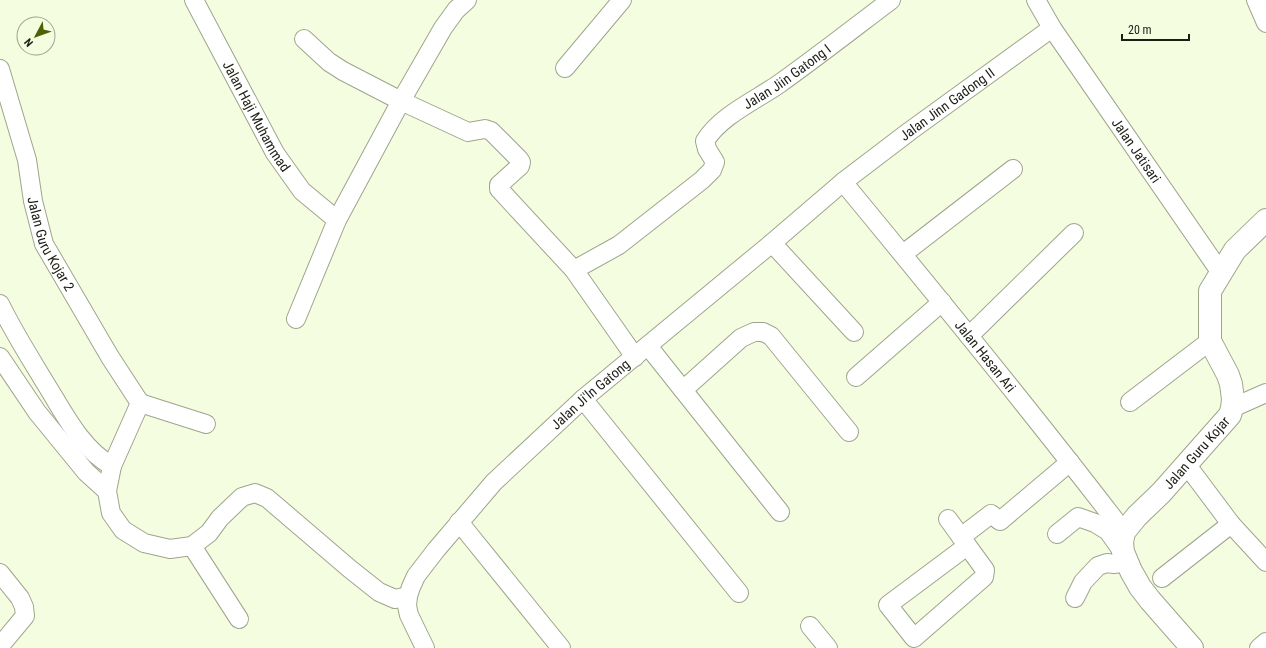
<svg xmlns="http://www.w3.org/2000/svg" width="1266" height="648" font-family="'Roboto Condensed',sans-serif">
<style>
.lines{fill:none;stroke-linecap:round;stroke-linejoin:round}
.minor-casing{stroke:#9ea58c;stroke-width:20}
.tertiary-casing{stroke:#9ea58c;stroke-width:24}
.minor{stroke:#fff;stroke-width:18}
.tertiary{stroke:#fff;stroke-width:22}
.labels{text-anchor:middle;dominant-baseline:central;stroke-width:3;stroke-linejoin:round;paint-order:stroke}
.street-label{font-size:14px;fill:#1c1e15;stroke:#f5fde1}
</style>
<rect width="100%" height="100%" fill="#f5fde1"/>
<g class="lines">
<defs>
<g id="minor">
<path id="s1" d="M194,0l81,153 27,38 35,29"/>
<path id="s2" d="M1036,0l16,28 169,245"/>
<path d="M1256,0l10,23"/>
<path d="M304,39l25,23 14,9 58,30 67,31 17,-3 6,2 28,28 2,3 -1,4 -21,19v4l75,81 61,87"/>
<path d="M565,68l57,-68"/>
<path id="s3" d="M0,69l27,91 6,41 11,43 66,113 30,46"/>
<path id="s4" d="M843,182c95,115 190,231 281,350"/>
<path d="M772,243l82,89"/>
<path d="M903,254l110,-85"/>
<path id="s5" d="M574,270l45,-25 83,-65 10,-10 3,-8 -8,-13 -2,-8c15,-25 51,-41 74,-57 38,-27 75,-56 112,-84"/>
<path d="M0,304c13,27 29,52 44,77 19,30 36,67 68,85"/>
<path d="M296,319l41,-99 64,-119 42,-73 13,-18 11,-10"/>
<path d="M969,336l105,-103"/>
<path d="M648,346l132,166"/>
<path d="M0,357l37,55 49,60 21,19"/>
<path d="M856,377l86,-75"/>
<path d="M683,390l58,-52 13,-6h9l8,4 78,96"/>
<path d="M583,399l156,194"/>
<path d="M1130,402l80,-61"/>
<path d="M140,403l-28,63 -5,25 4,22 12,17 21,13 26,6 22,-3 17,-13 11,-15 22,-21 13,-4 12,5 83,71 29,23 16,7 13,-3"/>
<path d="M140,403l66,21"/>
<path d="M1232,408l34,-15"/>
<path d="M1186,464l45,60 35,38"/>
<path d="M948,519l13,18"/>
<path d="M459,522l102,126"/>
<path d="M1057,534l21,-17 17,6 13,8 12,17"/>
<path d="M192,546l47,73"/>
<path d="M967,546l-79,59 26,33 70,-61 1,-7 -24,-33 30,-23 9,7 70,-59"/>
<path d="M0,573l20,25 4,9 1,9 -25,30"/>
<path d="M1162,578l69,-54"/>
<path d="M1075,598l8,-16 15,-16 9,-3 7,1 13,-2"/>
<path d="M810,626l18,22"/>
<path id="s6" d="M425,648l-16,-33 -2,-9 1,-10 3,-9 5,-11 20,-26 58,-68 89,-83 189,-156 71,-61 67,-51 142,-103"/>
<path d="M1259,648l7,-6"/>
</g>
<g id="tertiary">
<path id="s7" d="M1192,648l-42,-48 -10,-13 -9,-16 -8,-19 -1,-10 2,-10 13,-16 24,-23 69,-78 2,-7 1,-9 -2,-15 -3,-9 -18,-34v-50l25,-41 31,-30"/>
</g>
</defs>
<!-- minor casing -->
<use href="#minor" class="minor-casing"/>
<!-- tertiary casing -->
<use href="#tertiary" class="tertiary-casing"/>
<!-- minor -->
<use href="#minor" class="minor"/>
<!-- tertiary -->
<use href="#tertiary" class="tertiary"/>
</g>
<g class="labels">
<!-- street labels -->
<g class="street-label">
<text stroke="none"><textPath href="#s5" startOffset="308">Jalan Jiin Gatong I</textPath></text>
<text stroke="none"><textPath href="#s6" startOffset="790">Jalan Jinn Gadong II</textPath></text>
<text stroke="none"><textPath href="#s1" startOffset="132">Jalan Haji Muhammad</textPath></text>
<text stroke="none"><textPath href="#s2" startOffset="181">Jalan Jatisari</textPath></text>
<text stroke="none"><textPath href="#s3" startOffset="183">Jalan Guru Kojar 2</textPath></text>
<text stroke="none"><textPath href="#s4" startOffset="225">Jalan Hasan Ari</textPath></text>
<text stroke="none"><textPath href="#s6" startOffset="330">Jalan Ji'ln Gatong</textPath></text>
<text stroke="none"><textPath href="#s7" startOffset="247">Jalan Guru Kojar</textPath></text>
</g>
</g>
<!-- north arrow -->
<g transform="translate(36 36) rotate(229)"><circle r="19" fill="#f5fde1" stroke="#9ea48f"/>
<path d="M0-3L7 15L0 10L-7 15Z" fill="#506004"/>
<text y="-6" font-size="11" font-weight="bold" text-anchor="middle" fill="#1c1e15">N</text>
</g>
<!-- scale -->
<path d="M1122 34v6h67v-6" fill="none" stroke="#1c1e15" stroke-width="2"/>
<text x="1128" y="34" font-size="12" fill="#1c1e15" stroke="#f5fde1" stroke-width="3" paint-order="stroke">20 m</text>
</svg>
